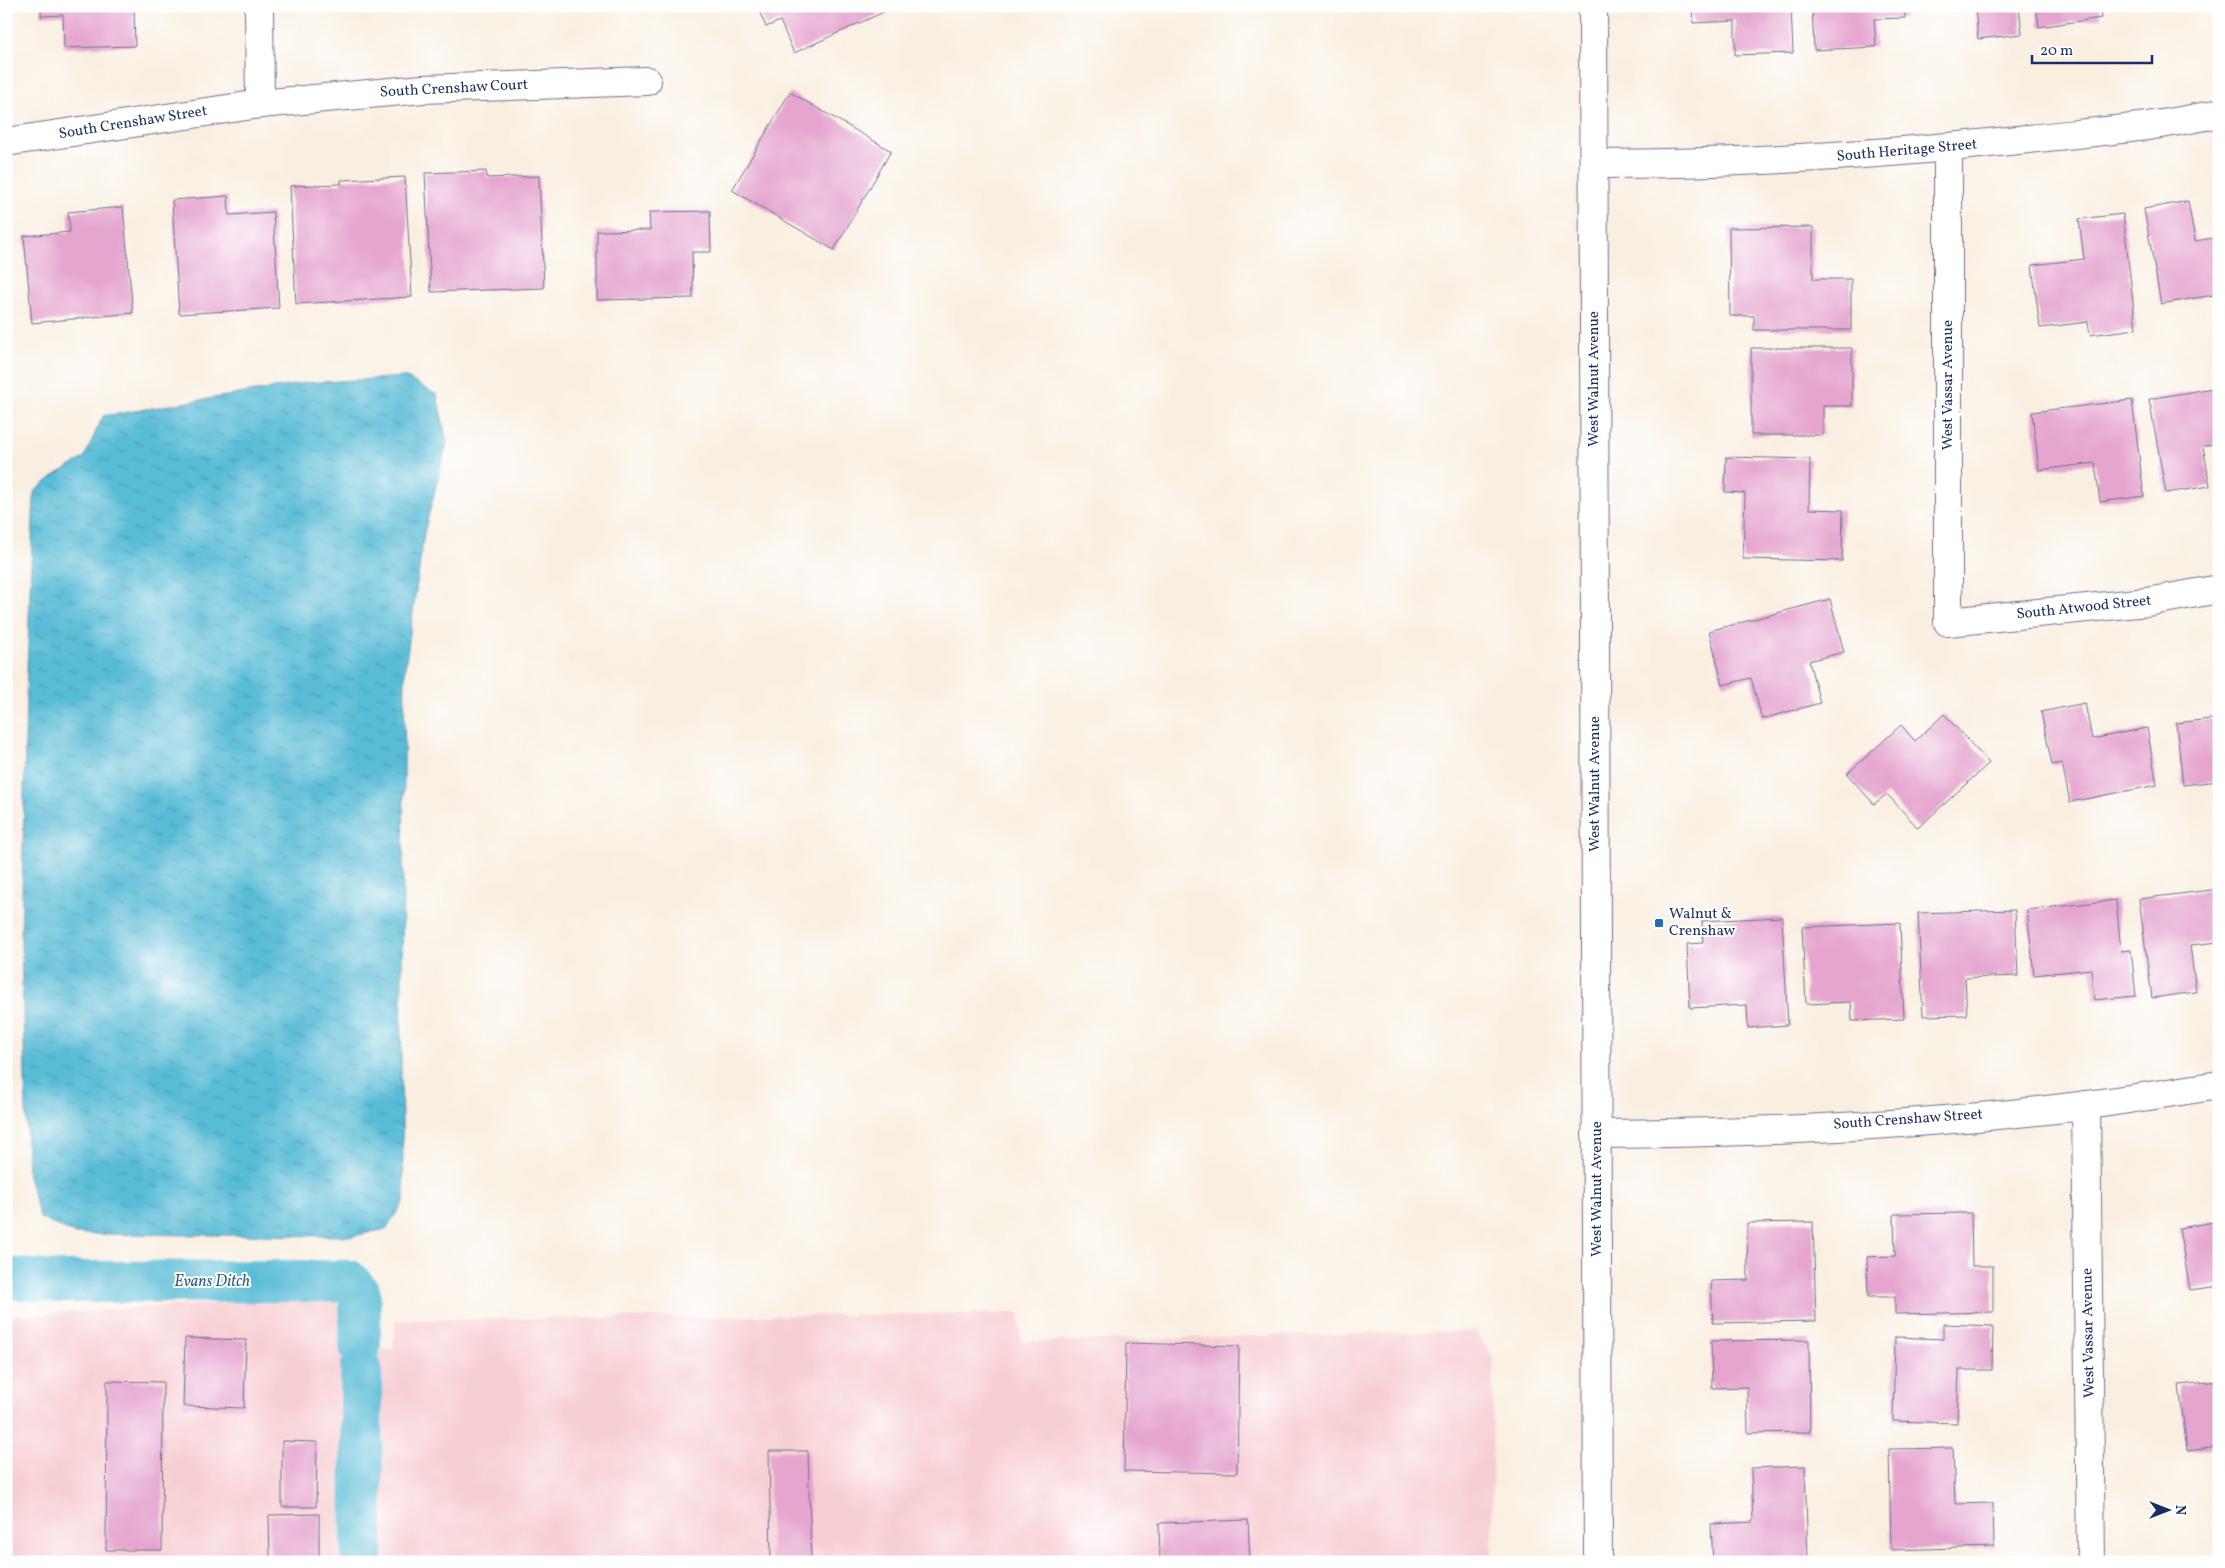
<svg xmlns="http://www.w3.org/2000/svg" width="2225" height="1568" font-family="Vollkorn,serif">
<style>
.built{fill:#f7cfd3}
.water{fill:url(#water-ripples);stroke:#3a769a}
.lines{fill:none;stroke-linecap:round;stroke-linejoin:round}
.canal{stroke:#58bcd6;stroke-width:42}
.building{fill:#e5a5cf}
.minor-casing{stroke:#69728c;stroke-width:30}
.major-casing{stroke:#69728c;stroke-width:30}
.minor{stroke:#fff;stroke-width:28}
.major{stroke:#fff;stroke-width:28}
.poi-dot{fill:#1f6fb2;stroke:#fff;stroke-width:2}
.labels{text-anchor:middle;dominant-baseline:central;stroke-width:4;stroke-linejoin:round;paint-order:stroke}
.street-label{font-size:15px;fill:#1b2f5e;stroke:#fff}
.poi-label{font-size:15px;fill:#1b2f5e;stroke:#fff;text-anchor:start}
.water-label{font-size:16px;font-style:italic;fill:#306088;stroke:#fff}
</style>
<defs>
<pattern id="water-ripples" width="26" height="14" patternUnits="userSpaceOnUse" patternTransform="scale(1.25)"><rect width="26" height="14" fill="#58bcd6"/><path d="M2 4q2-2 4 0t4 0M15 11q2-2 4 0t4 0" fill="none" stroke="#4899b1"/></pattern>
</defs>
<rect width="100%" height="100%" fill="#fff"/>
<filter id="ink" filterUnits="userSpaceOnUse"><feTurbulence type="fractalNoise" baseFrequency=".02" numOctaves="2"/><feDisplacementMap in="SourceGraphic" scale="10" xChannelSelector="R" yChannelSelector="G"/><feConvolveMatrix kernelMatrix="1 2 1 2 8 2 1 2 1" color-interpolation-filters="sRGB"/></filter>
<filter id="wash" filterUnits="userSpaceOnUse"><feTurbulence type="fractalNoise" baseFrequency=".0096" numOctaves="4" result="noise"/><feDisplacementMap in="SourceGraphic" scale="20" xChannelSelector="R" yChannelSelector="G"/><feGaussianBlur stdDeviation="1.12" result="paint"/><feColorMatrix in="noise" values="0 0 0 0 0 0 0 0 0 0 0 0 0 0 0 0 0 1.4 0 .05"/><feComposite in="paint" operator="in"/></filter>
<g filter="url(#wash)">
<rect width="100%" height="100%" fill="#f9efe1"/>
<!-- built -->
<path class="built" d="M343,1296l-1,53h52l1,-29 625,-7v29l455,-11 18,26 -1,205h-1486v-246z"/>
<!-- water -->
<path class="water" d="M405,377l32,18 10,48 -23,90 -19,136 -4,409 3,123 -18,28 -33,7 -278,-2 -35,-16 -12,-41 -7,-233 5,-249 8,-203 18,-15 32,-19 19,-42 202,-33z"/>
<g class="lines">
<!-- canal -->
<g class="canal">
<path d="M6,1278l51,4 292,-1 11,13v52"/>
<path d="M361,1369l1,193"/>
</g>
</g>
<g id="blocks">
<!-- building -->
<g class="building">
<path d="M41,6h93l1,40 -71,2 -1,-33 -22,1z"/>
<path d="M757,6h127l2,5 -92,42 -14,-32 -14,6z"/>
<path d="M1692,6h99l2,47 -58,2v-34l-42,2z"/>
<path d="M1812,6h93v12l-31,1 2,28 -62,3z"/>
<path d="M1975,6h44l3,28 -44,5z"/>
<path d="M2036,6h63l2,12 -62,9z"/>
<path d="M790,92l101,59 -57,99 -102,-60z"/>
<path d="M486,171l1,7 52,-2 5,112 -113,4 -6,-119z"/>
<path d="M405,177l7,120 -116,7 -6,-118 51,-2v-4z"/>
<path d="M228,196l1,19 44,-3 6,96 -100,6 -7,-114z"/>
<path d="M2188,201l7,40 24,-4v57l-58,10 -17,-95z"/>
<path d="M123,207l10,106 -101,10 -8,-87 46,-4 -2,-20z"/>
<path d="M710,211l1,41h-19l1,46 -96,2v-69l53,-1 -1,-18z"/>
<path d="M2123,214l13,115 -46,6 -2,-13 -48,6 -8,-63 52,-6 -5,-40z"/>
<path d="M1813,227v52h38v51h-97v-14h-24l-1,-88z"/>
<path d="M1751,348h101v58h-29v29h-72z"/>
<path d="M2219,387v56l-16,3 7,40 -44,7 -17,-94z"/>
<path d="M2132,400l12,96 -44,6 -5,-39 -56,7 -7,-58z"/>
<path d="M1726,457l84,2 -1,50 34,1 -1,51 -99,-2 2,-66 -20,-1z"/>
<path d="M1830,599l14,53 -35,9 11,42 -58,16 -11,-41 -28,7 -14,-54z"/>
<path d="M2085,703l7,36 55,-11 10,57 -87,17 -8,-39 -10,2 -11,-53z"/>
<path d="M1944,714l45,49 -71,65 -31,-34 -13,10 -27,-30 54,-49 14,16z"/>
<path d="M2219,718v63l-36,4 -7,-62z"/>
<path d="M2219,889v53l-29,3 6,47 -44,6 -13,-99z"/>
<path d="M2116,900l5,51 10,-1 5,46 -42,4 -3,-31 -57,6 -7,-65z"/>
<path d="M2015,910l3,66 -53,2 2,37 -44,1 -5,-103z"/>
<path d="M1782,917l6,108 -40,3 -1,-23 -57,3 -3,-64 16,-1 -1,-22z"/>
<path d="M1900,923l4,96 -52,2 -1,-19 -45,2 -4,-77z"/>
<path d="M1971,1213l1,53h21v46l-98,2v-17h-27l-1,-40 28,-1 -1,-42z"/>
<path d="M2219,1221v65l-29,4 -11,-62z"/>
<path d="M1813,1222l3,99 -103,2 -2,-42 37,-1 -1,-57z"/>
<path d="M1943,1324l50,2 -1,44h-33l-2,53 -64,-2 2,-84 48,2z"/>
<path d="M185,1338l61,2 -2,68 -61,-2z"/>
<path d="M1809,1340l1,92 -62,1 -1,-46 -35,1 -1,-47z"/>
<path d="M1126,1343l113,3 -2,127 -113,-2z"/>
<path d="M107,1381l56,1 -1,168h-56z"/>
<path d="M2219,1381v66l-32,4 -8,-66z"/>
<path d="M282,1441l35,1 -1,65h-34z"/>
<path d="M1953,1448l2,56 38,-1 1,44 -103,3 -2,-101z"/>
<path d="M769,1451h39l3,111h-40z"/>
<path d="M1805,1466l3,95 -95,1 -2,-38 42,-2 -2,-54z"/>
<path d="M319,1514v48h-49l-1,-47z"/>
<path d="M1248,1520l2,42h-90l-1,-39z"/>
</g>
</g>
</g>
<g filter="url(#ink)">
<use href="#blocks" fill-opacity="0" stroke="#69728c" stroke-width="1"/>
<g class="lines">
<defs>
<g id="minor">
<path d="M259,6l1,98"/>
<path d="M6,142l254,-38 163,-15 224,-8"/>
<path d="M1948,148v474l199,-20 72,-13"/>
<path d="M1594,164c145,0 289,-9 434,-25 64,-7 128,-11 191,-26"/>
<path d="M2086,1105l5,457"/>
<path d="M1596,1134c164,-1 329,-8 492,-29 43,-6 87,-13 131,-20"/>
</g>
<path id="major" d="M1593,6l5,1556"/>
</defs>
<!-- minor casing -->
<use href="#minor" class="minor-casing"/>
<!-- major casing -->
<use href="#major" class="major-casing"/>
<!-- minor -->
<use href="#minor" class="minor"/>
<!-- major -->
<use href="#major" class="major"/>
</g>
</g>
<!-- markers -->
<rect class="poi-dot" x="1654" y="918" width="10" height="10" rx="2.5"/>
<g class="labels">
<!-- street labels -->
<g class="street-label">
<text transform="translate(454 89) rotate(-3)">South Crenshaw Court</text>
<text transform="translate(133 123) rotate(-9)">South Crenshaw Street</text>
<text transform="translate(1907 151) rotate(-5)">South Heritage Street</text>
<text transform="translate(1594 379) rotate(-90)">West Walnut Avenue</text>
<text transform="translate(1948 385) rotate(-90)">West Vassar Avenue</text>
<text transform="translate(2084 608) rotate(-6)">South Atwood Street</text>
<text transform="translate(1595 784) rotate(-90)">West Walnut Avenue</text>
<text transform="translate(1908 1120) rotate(-4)">South Crenshaw Street</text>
<text transform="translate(1597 1189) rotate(-90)">West Walnut Avenue</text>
<text transform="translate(2089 1333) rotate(-91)">West Vassar Avenue</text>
</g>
<!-- poi labels -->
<g class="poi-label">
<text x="1669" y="914">Walnut &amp;<tspan x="1669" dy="17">Crenshaw</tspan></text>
</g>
<!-- water labels -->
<g class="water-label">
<text x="212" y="1282">Evans Ditch</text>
</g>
</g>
<!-- margin -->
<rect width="2225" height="1568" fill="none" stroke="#fff" stroke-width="25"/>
<!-- north arrow -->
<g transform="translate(2168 1510) rotate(90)" stroke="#ffffff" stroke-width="4" paint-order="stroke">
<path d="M0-4L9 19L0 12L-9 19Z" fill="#1b2f5e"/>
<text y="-8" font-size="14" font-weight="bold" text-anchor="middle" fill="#1b2f5e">N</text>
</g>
<!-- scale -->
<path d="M2032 55v8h120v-8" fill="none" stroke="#1b2f5e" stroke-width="2.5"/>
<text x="2040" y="55" font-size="15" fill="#1b2f5e" stroke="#ffffff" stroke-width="4" paint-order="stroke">20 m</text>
</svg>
